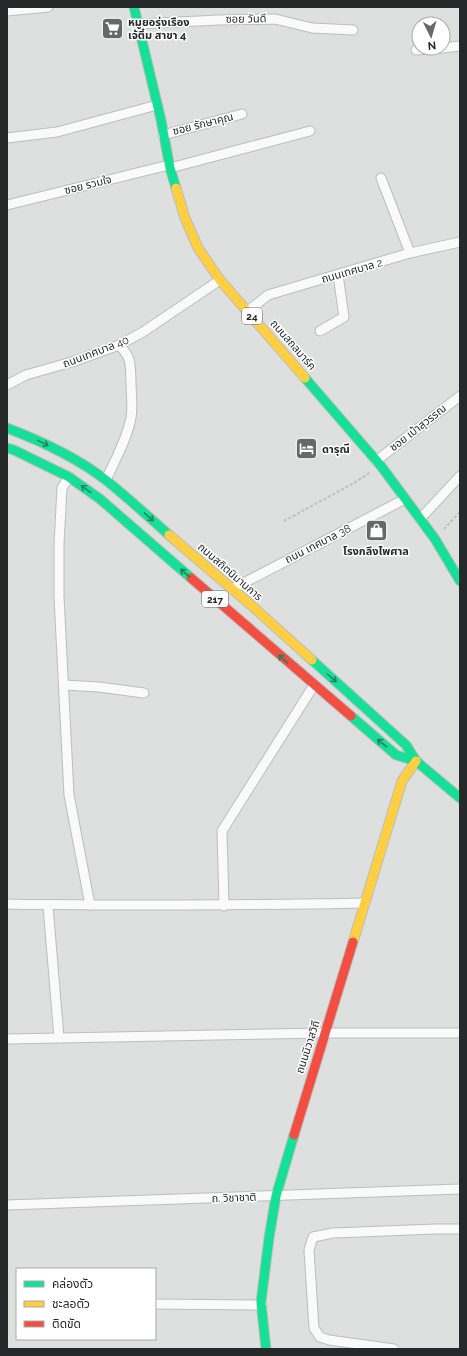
<svg xmlns="http://www.w3.org/2000/svg" width="467" height="1356" font-family="Raleway,'Noto Sans Thai',sans-serif">
<style>
.lines{fill:none;stroke-linecap:round;stroke-linejoin:round}
.street-casing{stroke:#bcbdbd;stroke-width:11}
.fast-casing{stroke:#bcbdbd;stroke-width:11}
.slow-casing{stroke:#bcbdbd;stroke-width:11}
.jam-casing{stroke:#bcbdbd;stroke-width:11}
.path{stroke:#c0c0c0;stroke-width:2;stroke-dasharray:3 2;stroke-linecap:butt}
.street{stroke:#fafafa;stroke-width:9}
.fast{stroke:#16e098;stroke-width:9}
.slow{stroke:#ffcf43;stroke-width:9}
.jam{stroke:#f24e42;stroke-width:9}
.oneway{stroke:#1e8460}
.labels{text-anchor:middle;dominant-baseline:central;stroke-width:3;stroke-linejoin:round;paint-order:stroke}
.shield{fill:#fff;stroke:#686869;stroke-width:1}
.shield-label{font-size:10px;font-weight:bold;fill:#272829}
.street-label{font-size:11px;fill:#272829;stroke:#fff}
.poi-label{font-size:11px;font-weight:bold;fill:#272829;stroke:#fff;text-anchor:start}
</style>
<rect width="100%" height="100%" fill="#dedfdf"/>
<g class="lines">
<defs>
<g id="street">
<path d="M7,11l41,-4"/>
<path d="M138,24l81,-4 56,-1 37,9 41,2"/>
<path d="M443,48l17,-2"/>
<path d="M416,50l26,-2"/>
<path d="M163,135l79,-21"/>
<path d="M7,138l50,-6 100,-27"/>
<path d="M170,168l140,-37"/>
<path d="M381,178l29,75"/>
<path d="M7,205l162,-40"/>
<path d="M248,311l20,-16 142,-42 50,-11"/>
<path d="M320,331l24,-14 -6,-42"/>
<path d="M7,385l19,-10 49,-14 44,-16 24,-13 77,-52"/>
<path d="M376,461l84,-65"/>
<path d="M69,477l-7,11 -3,56v53l10,198 21,110"/>
<path d="M106,480c9,-20 21,-41 25,-62 2,-12 0,-25 0,-37 -1,-17 1,-23 -12,-36"/>
<path d="M420,519l40,-43"/>
<path d="M232,589l173,-90"/>
<path d="M64,685l35,2 45,6"/>
<path d="M7,904c30,1 61,0 91,1 89,0 178,0 267,-2"/>
<path d="M48,906l11,132"/>
<path d="M224,906l-2,-75 92,-146"/>
<path d="M7,1039l318,-6h135"/>
<path d="M7,1205l453,-16"/>
<path d="M155,1304l107,1"/>
<path d="M394,1349l-65,-9 -9,-3 -6,-9 -5,-78 4,-13 20,-4 103,-4h24"/>
</g>
<g id="fast">
<path d="M134,7l27,113 9,48 6,20"/>
<path d="M305,378l76,88 54,73 25,42"/>
<path d="M7,428c34,13 71,30 100,53 21,17 42,36 62,54"/>
<path d="M7,448l7,2 55,27 31,22 91,79"/>
<path d="M312,660l94,85 10,16 44,37"/>
<path d="M351,716l45,39 20,6"/>
<path d="M266,1349l-5,-47 8,-64 7,-42 18,-61"/>
</g>
<g id="slow">
<path d="M176,188l9,30 13,30 22,32 85,98"/>
<path d="M169,535l82,70 61,55"/>
<path d="M353,942l49,-161 14,-20"/>
</g>
<g id="jam">
<path d="M191,578l160,138"/>
<path d="M294,1135l59,-193"/>
</g>
</defs>
<!-- street casing -->
<use href="#street" class="street-casing"/>
<!-- fast casing -->
<use href="#fast" class="fast-casing"/>
<!-- slow casing -->
<use href="#slow" class="slow-casing"/>
<!-- jam casing -->
<use href="#jam" class="jam-casing"/>
<!-- path -->
<g class="path">
<path d="M284,521l70,-38 17,-11"/>
<path d="M444,529l16,-17"/>
</g>
<!-- street -->
<use href="#street" class="street"/>
<!-- fast -->
<use href="#fast" class="fast"/>
<!-- slow -->
<use href="#slow" class="slow"/>
<!-- jam -->
<use href="#jam" class="jam"/>
</g>
<!-- one-way arrows -->
<defs><path id="oneway-shaft" d="M-6 0H5M1.5-3L5.5 0L1.5 3" fill="none" stroke-width="1.6" stroke-linecap="round" stroke-linejoin="round"/></defs>
<g class="oneway">
<use href="#oneway-shaft" transform="translate(43 443) rotate(26)"/>
<use href="#oneway-shaft" transform="translate(86 489) rotate(-144)"/>
<use href="#oneway-shaft" transform="translate(149 517) rotate(41)"/>
<use href="#oneway-shaft" transform="translate(185 573) rotate(-139)"/>
<use href="#oneway-shaft" transform="translate(283 659) rotate(-139)"/>
<use href="#oneway-shaft" transform="translate(332 678) rotate(42)"/>
<use href="#oneway-shaft" transform="translate(382 743) rotate(-140)"/>
</g>
<!-- icons -->
<defs>
<symbol id="supermarket-square" viewBox="-11 -11 22 22"><rect x="-9" y="-9" width="18" height="18" rx="4" fill="#676869" stroke="#fff"/><path d="M-6-5.5h2.5l.6 2H6L4.5 2H-2.5L-4.4-4H-6ZM-1.5 3.2a1.3 1.3 0 1 0 .1 0ZM3 3.2a1.3 1.3 0 1 0 .1 0Z" fill="#fff"/></symbol>
<symbol id="hotel-square" viewBox="-11 -11 22 22"><rect x="-9" y="-9" width="18" height="18" rx="4" fill="#676869" stroke="#fff"/><path d="M-6-4.5h1.5V1H6V5H4.5V3h-9V5H-6ZM-4 0a1.8 1.8 0 1 1 3.6 0ZM.5 0V-2.5h3Q6-2.5 6 0Z" fill="#fff"/></symbol>
<symbol id="shop-square" viewBox="-11 -11 22 22"><rect x="-9" y="-9" width="18" height="18" rx="4" fill="#676869" stroke="#fff"/><path d="M-5-2.5h2.3a2.7 3.5 0 0 1 5.4 0H5L5.5 6h-11ZM-1.5-2.5h3a1.5 2.3 0 0 0-3 0Z" fill="#fff"/></symbol>
</defs>
<g fill-rule="evenodd">
<use href="#supermarket-square" x="100" y="16" width="25" height="25"/>
<use href="#hotel-square" x="294" y="436" width="25" height="25"/>
<use href="#shop-square" x="364" y="518" width="25" height="25"/>
</g>
<g class="labels">
<!-- shield labels -->
<g class="shield">
<rect x="242" y="308" width="20" height="16" rx="3"/>
<rect x="202" y="591" width="26" height="16" rx="3"/>
</g>
<g class="shield-label">
<text x="252" y="316">24</text>
<text x="215" y="599">217</text>
</g>
<!-- street labels -->
<g class="street-label">
<text transform="translate(246 19) rotate(-1)">ซอย วันดี</text>
<text transform="translate(203 124) rotate(-14)">ซอย รักษาคุณ</text>
<text transform="translate(88 185) rotate(-14)">ซอย รวมใจ</text>
<text transform="translate(352 271) rotate(-16)">ถนนเทศบาล 2</text>
<text transform="translate(293 345) rotate(49)">ถนนสถลมาร์ค</text>
<text transform="translate(96 352) rotate(-21)">ถนนเทศบาล 40</text>
<text transform="translate(418 428) rotate(-38)">ซอย เบ้าสุวรรณ</text>
<text transform="translate(318 544) rotate(-27)">ถนน เทศบาล 38</text>
<text transform="translate(230 572) rotate(41)">ถนนสถิตนิมานการ</text>
<text transform="translate(308 1047) rotate(-72)">ถนนนิวาสวิถี</text>
<text transform="translate(234 1198) rotate(-2)">ถ. วิชาชาติ</text>
</g>
<!-- poi labels -->
<g class="poi-label">
<text x="128" y="22">หมูยอรุ่งเรือง<tspan x="128" dy="13">เจ้ติ๋ม สาขา 4</tspan></text>
<text x="322" y="449">ดารุณี</text>
<text x="376" y="551" text-anchor="middle">โรงกลึงไพศาล</text>
</g>
</g>
<!-- border -->
<rect width="467" height="1356" fill="none" stroke="#272829" stroke-width="16"/>
<!-- legend -->
<rect x="16" y="1268" width="140" height="72" fill="#ffffff" stroke="#a9a9a9"/>
<rect x="24" y="1281" width="20" height="6" fill="#16e098" stroke="#a9a9a9"/>
<text x="52" y="1288" font-size="12" fill="#272829">คล่องตัว</text>
<rect x="24" y="1301" width="20" height="6" fill="#ffcf43" stroke="#a9a9a9"/>
<text x="52" y="1308" font-size="12" fill="#272829">ชะลอตัว</text>
<rect x="24" y="1321" width="20" height="6" fill="#f24e42" stroke="#a9a9a9"/>
<text x="52" y="1328" font-size="12" fill="#272829">ติดขัด</text>
<!-- north arrow -->
<g transform="translate(431 36) rotate(175)"><circle r="19" fill="#ffffff" stroke="#a9a9a9"/>
<path d="M0-3L7 15L0 10L-7 15Z" fill="#676869"/>
<text y="-6" font-size="11" font-weight="bold" text-anchor="middle" fill="#272829">N</text>
</g>
</svg>
